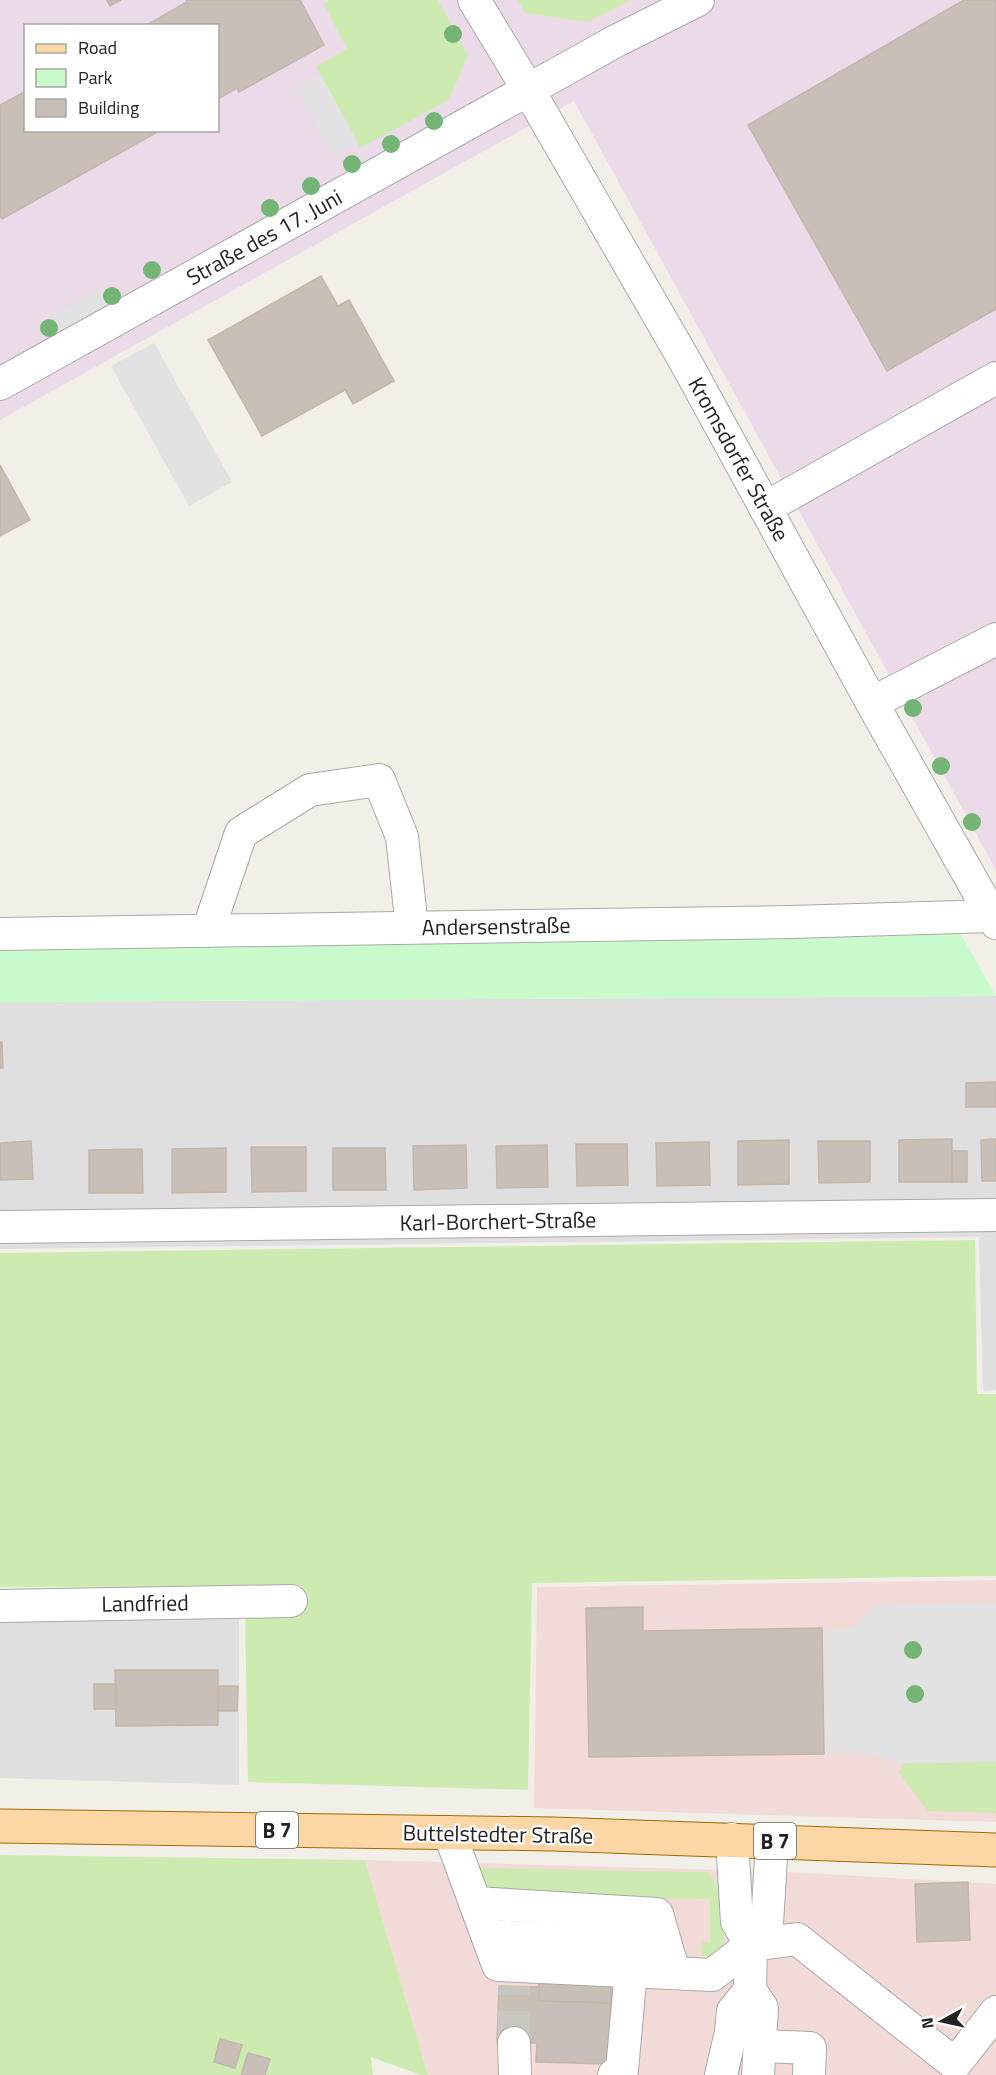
<svg xmlns="http://www.w3.org/2000/svg" width="996" height="2075" font-family="'Titillium Web',sans-serif">
<style>
.residential{fill:#e0dfdf}
.commercial{fill:#f2dad9}
.industrial{fill:#ebdbe8;fill-rule:evenodd}
.grass{fill:#cdebb0}
.park{fill:#c8facc}
.parking{fill:#e2e2e2}
.building{fill:#c7bfb8;stroke:#c4b6ab;stroke-width:1.5}
.lines{fill:none;stroke-linecap:round;stroke-linejoin:round}
.minor-tunnel{stroke:#c8c6c1;stroke-width:32;stroke-dasharray:32 16;stroke-linecap:butt}
.minor-casing{stroke:#a9a9a9;stroke-width:34}
.major-casing{stroke:#a06b00;stroke-width:35}
.minor{stroke:#fff;stroke-width:32}
.major{stroke:#fcd6a4;stroke-width:33}
.tree{fill:#74b475}
.labels{text-anchor:middle;dominant-baseline:central;stroke-width:4.5;stroke-linejoin:round;paint-order:stroke}
.shield{fill:#fff;stroke:#646464;stroke-width:1.5}
.shield-label{font-size:21px;font-weight:bold;fill:#222}
.street-label{font-size:22px;fill:#222;stroke:#fff}
</style>
<rect width="100%" height="100%" fill="#f2efe9"/>
<!-- residential -->
<g class="residential">
<path d="M996,996v394l-13,1 -4,-154 -979,12v-247z"/>
<path d="M239,1584v201l-239,-7v-189z"/>
</g>
<!-- commercial -->
<g class="commercial">
<path d="M996,1580v242l-462,-14 3,-221z"/>
<path d="M365,1860l424,12 207,12v191h-568z"/>
</g>
<!-- industrial -->
<path class="industrial" d="M0,0h996v870l-422,-769 -574,319zM26,26h192v104h-192z"/>
<!-- grass -->
<g class="grass">
<path d="M330,0h108l30,55 -19,45 -89,48 -44,-82 31,-17 -23,-45z"/>
<path d="M518,0h114l-44,22 -63,-9z"/>
<path d="M975,1240l2,154h19v182l-464,7 -4,207 -280,-8 -3,-168 57,1v-29l-302,1v-334z"/>
<path d="M996,1762v51l-68,-2 -29,-38 6,-10z"/>
<path d="M0,1855l365,5 63,215h-7l-50,-18 2,18h-373z"/>
<path d="M480,1868l228,4 17,28 -2,50 -7,6h-15l1,-14 8,1v-44l-61,-1 -170,-8 -4,-14z"/>
</g>
<!-- park -->
<path class="park" d="M951,917l45,79 -996,6v-68z"/>
<!-- parking -->
<g class="parking">
<path d="M321,75l36,66 -26,14 -35,-67z"/>
<path d="M102,289l7,13 -48,27 -8,-14z"/>
<path d="M154,343l78,139 -43,24 -78,-140z"/>
<path d="M996,1603v159l-102,1 -17,-8 -24,-3 -29,2 -1,-124 32,-2 18,-22z"/>
</g>
<!-- building -->
<g class="building">
<path d="M107,0h14l-11,6z"/>
<path d="M186,0h114l24,45 -85,47 -2,-4 -19,11v-73h-73l42,-24z"/>
<path d="M964,0h32v309l-109,62 -139,-246z"/>
<path d="M26,91v39h135l-159,89 -2,-3v-111z"/>
<path d="M321,276l17,30 11,-6 45,81 -41,23 -8,-14 -83,46 -54,-96z"/>
<path d="M0,465l30,55 -30,16z"/>
<path d="M0,1042h2l1,26h-3z"/>
<path d="M996,1082v25h-30v-24z"/>
<path d="M952,1139v43h-53v-42z"/>
<path d="M996,1139v42h-14l-1,-41z"/>
<path d="M789,1140v44l-51,1v-44z"/>
<path d="M31,1141l2,38 -33,1v-37z"/>
<path d="M818,1141h52v41l-51,1z"/>
<path d="M709,1142l1,43 -53,1 -1,-43z"/>
<path d="M576,1144h51l1,41 -51,1z"/>
<path d="M466,1145l1,43 -53,2 -1,-44z"/>
<path d="M547,1145l1,42 -51,1 -1,-42z"/>
<path d="M251,1147h55v44l-54,1z"/>
<path d="M226,1148v44l-54,1v-44z"/>
<path d="M333,1148h52l1,42h-53z"/>
<path d="M142,1149l1,44h-54v-43z"/>
<rect x="952" y="1151" width="15" height="31"/>
<path d="M643,1607v24l179,-3 2,126 -235,3 -3,-149z"/>
<path d="M115,1670h103v55l-102,1z"/>
<rect x="94" y="1684" width="22" height="25"/>
<path d="M218,1686h20l-1,25h-19z"/>
<path d="M968,1882l2,58 -53,2 -2,-58z"/>
<path d="M542,1897l72,3 -3,103 -73,-2z"/>
<path d="M499,1986l40,1 -1,14 73,2 -3,61 -72,-2 1,-19 -40,-1z"/>
<path d="M220,2039l22,6 -7,23 -21,-6z"/>
<path d="M248,2053l22,6 -5,16h-24z"/>
</g>
<g class="lines">
<!-- minor-tunnel -->
<path class="minor-tunnel" d="M514,2043v-57"/>
<defs>
<g id="minor">
<path d="M474,0l55,91 156,270 187,342 124,220"/>
<path d="M0,384l616,-343 82,-41"/>
<path d="M765,508l231,-130"/>
<path d="M872,703l124,-64"/>
<path d="M208,931l33,-98 69,-43 69,-10 23,57 10,90"/>
<path d="M0,934l791,-12 201,-6"/>
<path d="M0,1227l996,-12"/>
<path d="M0,1606l291,-5"/>
<path d="M449,1832l49,133 214,10 39,-30 16,-21 5,-83"/>
<path d="M475,1903l182,11 17,59"/>
<path d="M488,1936l177,9"/>
<path d="M751,1945l46,-6 158,125 41,-52"/>
<path d="M750,1990l12,18 -4,67"/>
<path d="M514,2043l1,32"/>
<path d="M760,2046l50,2 -1,27"/>
<path d="M614,2075l8,-5 9,-99"/>
<path d="M721,2075l10,-43 2,-21 17,-21 1,-45 -14,-23 -5,-83"/>
</g>
<path id="major" d="M0,1826l553,8 443,16"/>
</defs>
<!-- minor casing -->
<use href="#minor" class="minor-casing"/>
<!-- major casing -->
<use href="#major" class="major-casing"/>
<!-- minor -->
<use href="#minor" class="minor"/>
<!-- major -->
<use href="#major" class="major"/>
</g>
<!-- trees -->
<g class="tree">
<circle cx="453" cy="34" r="9"/>
<circle cx="434" cy="121" r="9"/>
<circle cx="391" cy="144" r="9"/>
<circle cx="352" cy="164" r="9"/>
<circle cx="311" cy="186" r="9"/>
<circle cx="270" cy="208" r="9"/>
<circle cx="152" cy="270" r="9"/>
<circle cx="112" cy="296" r="9"/>
<circle cx="49" cy="328" r="9"/>
<circle cx="913" cy="708" r="9"/>
<circle cx="941" cy="766" r="9"/>
<circle cx="972" cy="822" r="9"/>
<circle cx="913" cy="1650" r="9"/>
<circle cx="915" cy="1694" r="9"/>
</g>
<g class="labels">
<!-- shield labels -->
<g class="shield">
<rect x="256" y="1812" width="42" height="36" rx="4.5"/>
<rect x="754" y="1823" width="42" height="36" rx="4.5"/>
</g>
<g class="shield-label">
<text x="277" y="1830">B 7</text>
<text x="775" y="1841">B 7</text>
</g>
<!-- street labels -->
<g class="street-label">
<text transform="translate(264 237) rotate(-29)">Straße des 17. Juni</text>
<text transform="translate(739 459) rotate(61)">Kromsdorfer Straße</text>
<text transform="translate(496 926) rotate(-1)">Andersenstraße</text>
<text transform="translate(498 1221) rotate(-1)">Karl-Borchert-Straße</text>
<text transform="translate(145 1603) rotate(-1)">Landfried</text>
<text transform="translate(498 1834) rotate(1)">Buttelstedter Straße</text>
</g>
</g>
<!-- legend -->
<rect x="24" y="24" width="195" height="108" fill="#ffffff" stroke="#a7a7a7" stroke-width="1.5"/>
<rect x="36" y="44" width="30" height="9" fill="#fcd6a4" stroke="#a7a7a7" stroke-width="1.5"/>
<text x="78" y="54" font-size="18" fill="#222222">Road</text>
<rect x="36" y="69" width="30" height="18" fill="#c8facc" stroke="#a7a7a7" stroke-width="1.5"/>
<text x="78" y="84" font-size="18" fill="#222222">Park</text>
<rect x="36" y="99" width="30" height="18" fill="#c7bfb8" stroke="#a7a7a7" stroke-width="1.5"/>
<text x="78" y="114" font-size="18" fill="#222222">Building</text>
<!-- north arrow -->
<g transform="translate(942 2021) rotate(262)" stroke="#ffffff" stroke-width="4.5" paint-order="stroke">
<path d="M0-4.5L10 22L0 15L-10 22Z" fill="#222222"/>
<text y="-9" font-size="16" font-weight="bold" text-anchor="middle" fill="#222222">N</text>
</g>
</svg>
